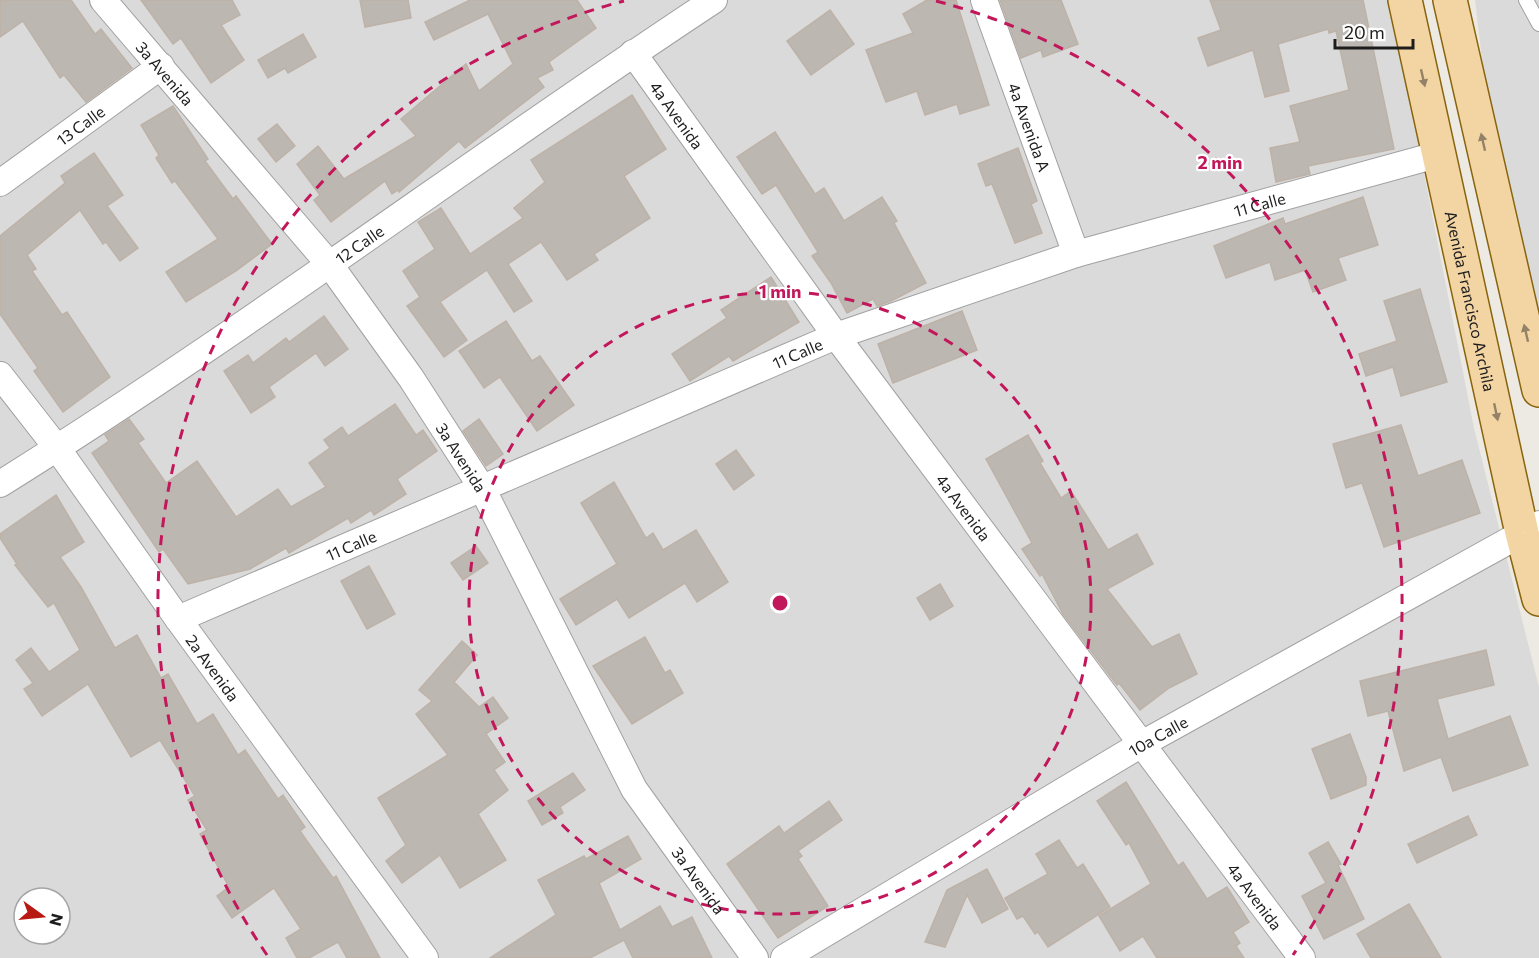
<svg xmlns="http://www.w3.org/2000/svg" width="1539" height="958" font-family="Commissioner,sans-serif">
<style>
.residential{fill:#dbdada;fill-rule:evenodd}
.building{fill:#bdb7b1;stroke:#bdb2a7;stroke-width:1.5}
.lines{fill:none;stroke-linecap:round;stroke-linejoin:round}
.lane-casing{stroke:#a1a1a1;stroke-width:16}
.street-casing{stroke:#a1a1a1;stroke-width:28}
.primary-casing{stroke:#88640d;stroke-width:36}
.lane{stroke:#fff;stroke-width:14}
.street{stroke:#fff;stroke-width:26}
.primary{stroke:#f3d4a3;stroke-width:33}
.oneway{fill:#938267}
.ring{fill:none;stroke:#c2185b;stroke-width:3;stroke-dasharray:10 8}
.labels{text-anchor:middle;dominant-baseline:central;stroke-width:4.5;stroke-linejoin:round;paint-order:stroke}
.street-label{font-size:16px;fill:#1d1d1d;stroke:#fff}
.centre{fill:#c2185b;stroke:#fff;stroke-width:3}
.ring-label{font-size:18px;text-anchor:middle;font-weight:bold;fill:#c2185b;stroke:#fff;stroke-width:4.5;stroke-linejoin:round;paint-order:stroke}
</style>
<rect width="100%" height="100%" fill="#edeae4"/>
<!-- residential -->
<g class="residential">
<path d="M0,0h1390l84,428 65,259v271h-1539zM24,898h36v36h-36z"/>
<path d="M1475,0h64v328l-46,-175z"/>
</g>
<!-- building -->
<g class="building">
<path d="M0,0h71l24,34 6,-5 31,39 -46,34 -22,-27 -4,3 -37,-57 -23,16z"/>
<path d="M141,0h91l8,15 -19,10 23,35 -33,23 -30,-45 -8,6z"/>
<path d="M360,0h48l3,18 -46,9z"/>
<path d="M470,0h107l19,28 -47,34 4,8 -16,8 7,9 -79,61 -6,-7 -60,51 -1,-2 -6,4 -7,-13 -54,41 -17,-22 6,-5 -23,-31 21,-18 26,33 72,-43 -15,-17 65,-55 13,27 34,-27 -25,-50 -54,26 -9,-18z"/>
<path d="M927,0h29l33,105 -29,9 -3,-10 -32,11 -8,-24 -31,11 -20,-52 47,-17 -10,-19z"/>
<path d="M1000,0h61l17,44 -35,13 -2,-7 -20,8z"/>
<path d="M1210,0h153l31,149 -86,17 2,8 -34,8 -6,-34 30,-6 -10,-36 59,-16 -13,-59 -7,2 -1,-4 -50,15 11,47 -24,6 -12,-47 -45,16 -10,-28 23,-8z"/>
<path d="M830,10l24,34 -43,31 -24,-34z"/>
<path d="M303,34l13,23 -28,16 -3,-5 -17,10 -10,-18z"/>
<path d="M632,95l34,54 -42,27 26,42 -56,36 4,6 -31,20 -26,-38 -33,22 24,37 -18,11 -27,-42 -47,32 27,38 -23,17 -37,-51 13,-9 -17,-26 32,-22 -17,-27 23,-14 29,46 53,-36 -9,-10 31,-26 -14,-22z"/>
<path d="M173,106l35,53 -3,2 28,38 3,-3 36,48 -36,27 -50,31 -20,-30 52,-33 -43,-58 -3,2 -16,-25 3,-3 -18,-30z"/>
<path d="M277,124l18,22 -19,16 -18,-23z"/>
<path d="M775,132l40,62 9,-6 20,33 38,-24 15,24 -3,2 32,60 -35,18 -14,5 -4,-7 -26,14 -16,-30 -19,-27 6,-4 -42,-67 -14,9 -25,-37z"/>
<path d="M1018,148l19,53 -6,3 11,29 -27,10 -23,-59 -6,2 -8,-22z"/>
<path d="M94,153l29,42 -16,11 31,42 -18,13 -14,-19 -3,2 -23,-34 -53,45 9,14 -4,2 30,44 5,-3 43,65 -47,35 -29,-41 4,-3 -38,-54v-78l65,-53 -4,-7z"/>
<path d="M1363,197l15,48 -40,13 8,22 -33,12 -8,-22 -30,10 -5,-18 -44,16 -12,-32 69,-28 2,6z"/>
<path d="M771,277l28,45 -66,39 -4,-5 -39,25 -18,-27 55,-36 -6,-8z"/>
<path d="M1420,289l27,93 -46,14 -8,-29 -27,9 -7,-22 38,-13 -13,-40z"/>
<path d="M962,311l15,39 -84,33 -15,-39z"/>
<path d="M324,316l24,33 -23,17 -9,-13 -47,34 6,10 -24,16 -27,-42 24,-16 5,8 33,-25 3,4z"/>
<path d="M506,321l26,40 8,-5 34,49 -37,26 -37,-54 -16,11 -25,-37z"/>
<path d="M395,404l21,31 7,-5 14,21 -40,28 9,15 -32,21 -3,-5 -20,13 -3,-5 -59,35 -3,-5 -36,21 -62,15 -25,-35 -4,3 -67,-99 17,-12 -4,-6 24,-16 15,20 -6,4 28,40 31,-22 39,56 42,-28 13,18 35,-20 -17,-24 21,-15 -6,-8 18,-13 6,9z"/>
<path d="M479,419l24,35 -17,12 -23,-35z"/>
<path d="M1401,425l17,51 44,-16 18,53 -96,34 -22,-64 -16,5 -13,-44z"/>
<path d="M1028,435l15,26 -3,2 21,35 10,-7 37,59 29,-16 16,30 -46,25 45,58 27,-13 18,40 -28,14 -29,22 -21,-27 -2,2 -54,-71 -21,-40 -2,2 -18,-27 10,-6 -46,-84z"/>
<path d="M736,450l18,25 -20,15 -18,-26z"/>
<path d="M614,482l32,56 7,-5 10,17 33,-20 32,52 -31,20 -12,-19 -56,35 -12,-19 -41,26 -16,-26 57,-35 -36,-61z"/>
<path d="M56,495l28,47 -24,15 21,30 34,61 22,-13 24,43 7,-4 29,50 16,-10 25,41 7,-5 33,49 5,-4 22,32 -5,4 33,47 3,-2 44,82h-33l-9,-16 -29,16h-12l-11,-20 15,-9 -27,-41 -42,30 -15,-22 12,-9 -29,-53 7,-4 -19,-30 7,-4 -35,-56 -29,17 -43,-73 -46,32 -18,-27 9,-6 -17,-23 15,-12 18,24 31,-22 -26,-47 -6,4 -33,-42 2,-1 -17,-26v-4z"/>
<path d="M476,546l12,17 -25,17 -12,-17z"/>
<path d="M369,566l26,48 -28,15 -26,-48z"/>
<path d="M940,584l13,22 -23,14 -13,-22z"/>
<path d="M645,637l20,36 5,-3 13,23 -51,31 -39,-58z"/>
<path d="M462,641l15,14 -23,27 25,25 14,-10 15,21 -22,16 19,28 -11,8 14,20 -30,24 28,46 -46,28 -20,-33 -38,28 -16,-22 20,-16 -28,-47 70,-43 -32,-41 16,-13 -13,-11z"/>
<path d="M1486,650l8,35 -57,14 11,40 62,-23 18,49 -75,26 -12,-34 -37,14 -16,-60 -20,5 -8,-35z"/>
<path d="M1350,734l16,43v8l-35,14 -19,-50z"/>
<path d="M573,773l12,17 -25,17 3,6 -21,12 -14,-24z"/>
<path d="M1126,782l52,84 5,-4 24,37 20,-12 22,35 -16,10 7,11 -4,3 8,12h-87l-14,-22 -23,15 -21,-35 52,-32 -22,-41 -3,2 -29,-44z"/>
<path d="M829,801l13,19 -44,31 4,5 -4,3 30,47 -50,32 -51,-74 52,-38 5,7z"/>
<path d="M1468,816l9,19 -60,28 -9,-19z"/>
<path d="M628,836l13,23 -42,24 21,47 40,-24 12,21 20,-10 20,41h-79l-9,-18 -34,18h-100l66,-43 -18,-35 46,-24 2,3z"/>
<path d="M1059,840l18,28 6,-4 27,43 -62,40 -10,-15 -3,2 -12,-18 -6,3 -12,-21 43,-24 -12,-20z"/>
<path d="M1328,842l13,22 -3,1 26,54 -40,20 -22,-43 24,-13 -17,-30z"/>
<path d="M987,869l21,40 -26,14 -15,-28 -22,52 -20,-5 22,-52z"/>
<path d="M1409,904l32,54h-70l-14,-24z"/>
</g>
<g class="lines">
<defs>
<path id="lane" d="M1526,0l13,24"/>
<g id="street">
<path id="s1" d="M103,0l227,265 81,113 71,110 152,301 121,169"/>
<path id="s2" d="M984,0l92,254"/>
<path id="s3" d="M633,53l203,283 466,622"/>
<path id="s4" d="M0,183l161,-117"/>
<path id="s5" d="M0,375l57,73 121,171 247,339"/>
<path id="s6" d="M0,484c244,-152 474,-326 714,-484"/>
<path id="s7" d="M178,619l658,-283 240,-82 364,-100"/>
<path id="s8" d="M784,958l356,-213 399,-221"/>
</g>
<g id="primary">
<path id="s9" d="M1405,0l117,533 17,66"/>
<path d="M1450,0l89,390"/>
</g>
</defs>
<!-- lane casing -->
<use href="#lane" class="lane-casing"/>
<!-- street casing -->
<use href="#street" class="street-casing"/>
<!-- primary casing -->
<use href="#primary" class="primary-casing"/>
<!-- lane -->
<use href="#lane" class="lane"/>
<!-- street -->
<use href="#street" class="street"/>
<!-- primary -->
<use href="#primary" class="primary"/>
</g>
<!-- one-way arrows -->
<defs><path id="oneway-solid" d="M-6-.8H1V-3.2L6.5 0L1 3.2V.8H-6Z" transform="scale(1.5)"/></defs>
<g class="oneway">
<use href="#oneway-solid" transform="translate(1423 78) rotate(77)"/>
<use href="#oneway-solid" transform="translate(1483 142) rotate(-103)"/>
<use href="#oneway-solid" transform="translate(1526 333) rotate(-103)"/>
<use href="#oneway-solid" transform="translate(1496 412) rotate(78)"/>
</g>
<!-- distance rings -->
<g class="ring">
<circle cx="780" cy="603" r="311"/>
<path d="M267 955A622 622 0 0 1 624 1M936 1A622 622 0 0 1 1293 955"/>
</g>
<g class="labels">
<!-- street labels -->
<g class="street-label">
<text stroke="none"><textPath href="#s1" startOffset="96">3a Avenida</textPath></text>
<text stroke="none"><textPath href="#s3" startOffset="76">4a Avenida</textPath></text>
<text stroke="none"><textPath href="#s4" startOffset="99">13 Calle</textPath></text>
<text stroke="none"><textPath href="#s2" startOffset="135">4a Avenida A</textPath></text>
<text stroke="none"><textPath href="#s7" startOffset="1160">11 Calle</textPath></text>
<text stroke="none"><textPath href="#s6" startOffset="432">12 Calle</textPath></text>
<text stroke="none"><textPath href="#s9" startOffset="308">Avenida Francisco Archila</textPath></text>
<text stroke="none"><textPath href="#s7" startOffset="674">11 Calle</textPath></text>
<text stroke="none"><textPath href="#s1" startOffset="582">3a Avenida</textPath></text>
<text stroke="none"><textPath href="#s3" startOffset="562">4a Avenida</textPath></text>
<text stroke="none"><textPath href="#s7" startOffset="188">11 Calle</textPath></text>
<text stroke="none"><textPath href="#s5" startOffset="362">2a Avenida</textPath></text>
<text stroke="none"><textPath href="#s8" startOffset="435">10a Calle</textPath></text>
<text stroke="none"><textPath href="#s1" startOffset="1068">3a Avenida</textPath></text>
<text stroke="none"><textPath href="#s3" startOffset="1048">4a Avenida</textPath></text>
</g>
</g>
<circle cx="780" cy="603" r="9" class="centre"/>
<g class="ring-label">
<text x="1220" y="169">2 min</text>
<text x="780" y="298">1 min</text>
</g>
<!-- north arrow -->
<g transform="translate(42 916) rotate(105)"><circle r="28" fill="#ffffff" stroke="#a5a5a5" stroke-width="1.5"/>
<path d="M0-4.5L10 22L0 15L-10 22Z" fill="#b81912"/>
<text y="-9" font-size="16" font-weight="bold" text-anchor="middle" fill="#1d1d1d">N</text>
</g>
<!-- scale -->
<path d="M1335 39v9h78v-9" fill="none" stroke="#1d1d1d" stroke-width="3"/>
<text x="1344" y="39" font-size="18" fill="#1d1d1d" stroke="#ffffff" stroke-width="4.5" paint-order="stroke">20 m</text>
</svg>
